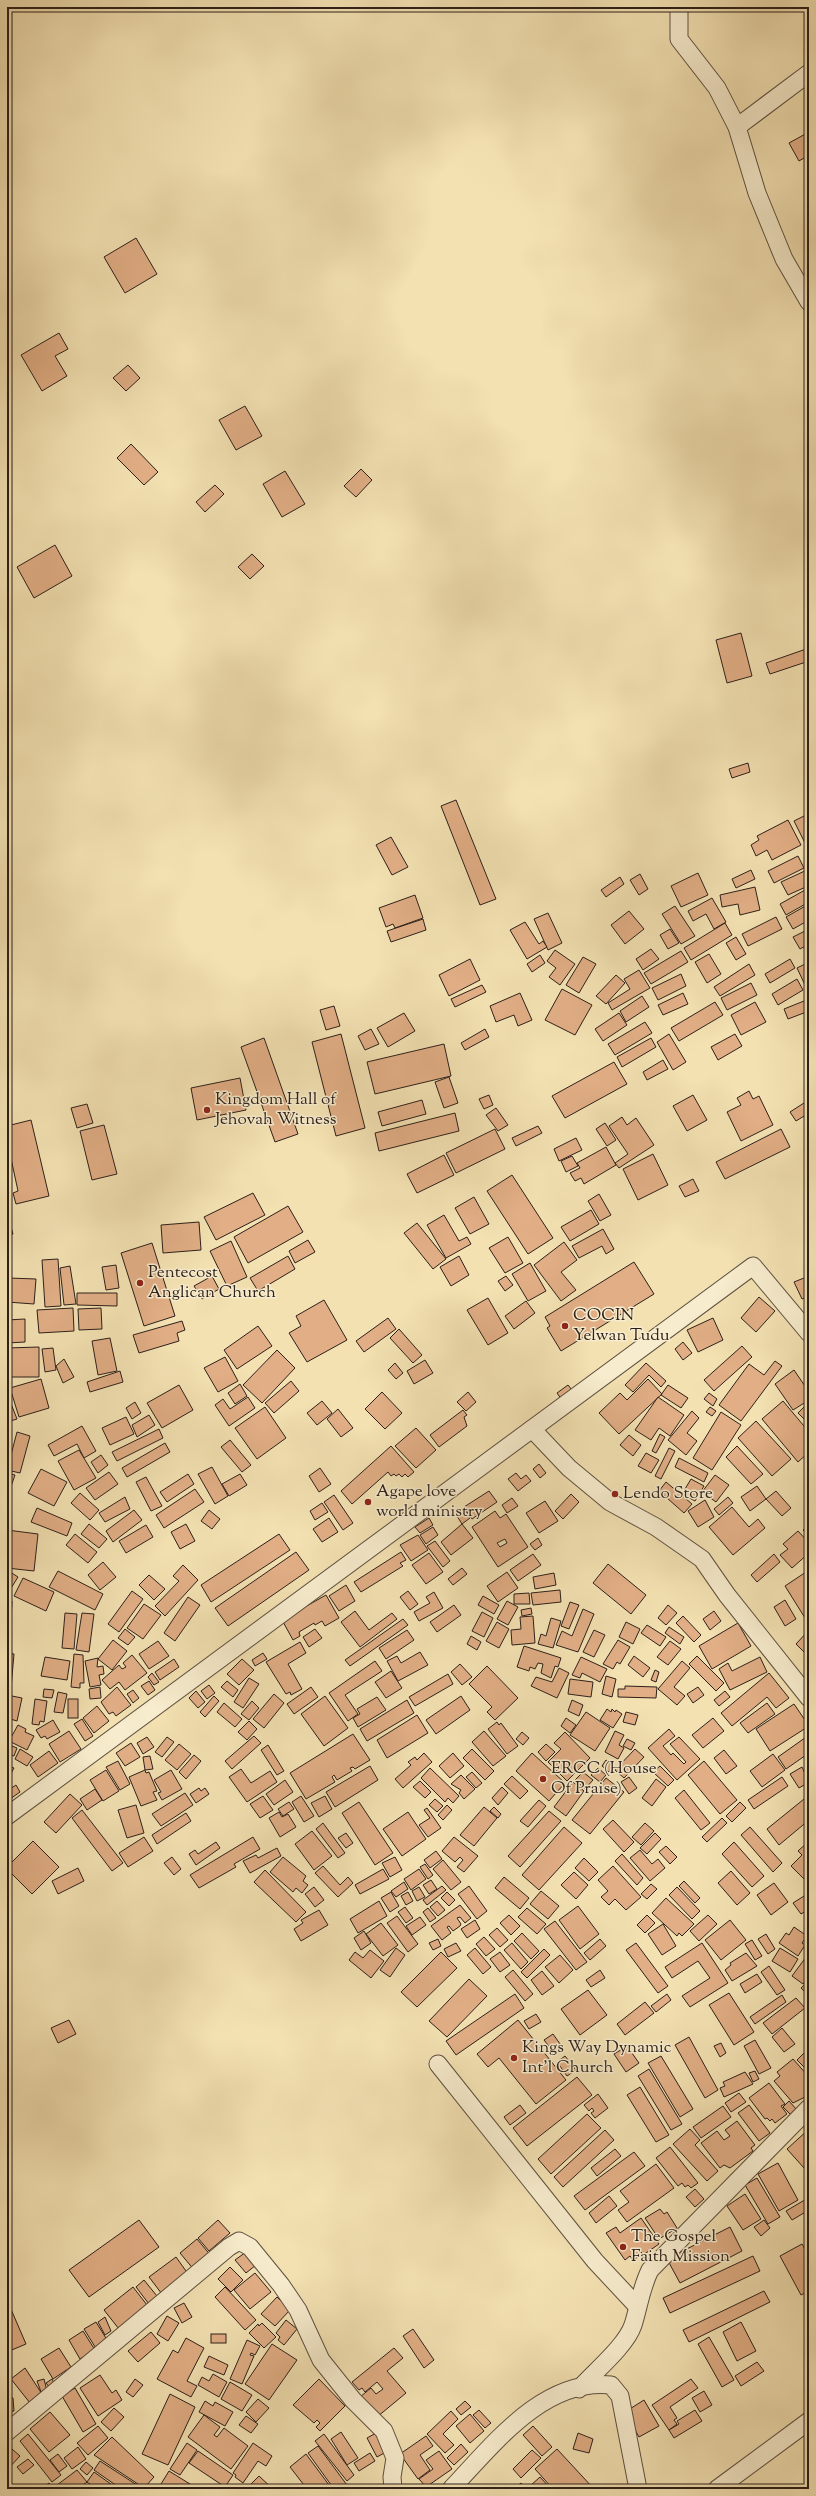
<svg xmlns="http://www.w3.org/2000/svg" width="816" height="2496" font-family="'Sorts Mill Goudy',serif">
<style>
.building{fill:#e1ae85;stroke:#2d201a;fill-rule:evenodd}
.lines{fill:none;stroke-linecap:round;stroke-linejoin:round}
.street-casing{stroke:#5e5040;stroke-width:19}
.street{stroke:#f7eccd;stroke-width:17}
.poi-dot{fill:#8f2418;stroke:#f7eccd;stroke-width:1.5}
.labels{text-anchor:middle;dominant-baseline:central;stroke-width:3;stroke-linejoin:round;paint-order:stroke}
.poi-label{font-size:17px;fill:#2d201a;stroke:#f7eccd;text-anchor:start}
</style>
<rect width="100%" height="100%" fill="#f3e1b2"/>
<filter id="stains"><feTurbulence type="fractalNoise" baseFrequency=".005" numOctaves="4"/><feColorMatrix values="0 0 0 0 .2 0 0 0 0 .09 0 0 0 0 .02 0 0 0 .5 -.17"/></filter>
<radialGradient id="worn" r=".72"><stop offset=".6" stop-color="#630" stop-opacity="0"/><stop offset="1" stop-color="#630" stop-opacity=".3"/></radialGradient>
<!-- building -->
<g class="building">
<path d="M809,132v23l-10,6 -10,-18z"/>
<path d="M136,238l21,36 -32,19 -21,-36z"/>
<path d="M59,333l9,16 -13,7 12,20 -25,15 -21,-36z"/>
<path d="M128,365l12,13 -14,13 -13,-13z"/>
<path d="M245,406l17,30 -26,14 -17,-30z"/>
<path d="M131,444l27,28 -14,13 -27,-27z"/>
<path d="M361,469l11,11 -16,17 -12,-11z"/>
<path d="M285,471l20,33 -23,13 -19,-33z"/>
<path d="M215,485l9,9 -19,18 -9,-10z"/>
<path d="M55,545l17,31 -38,22 -17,-31z"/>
<path d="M252,554l12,12 -14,13 -12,-12z"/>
<path d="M7,610l4,8 -4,2z"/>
<path d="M741,633l11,43 -25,7 -11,-43z"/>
<path d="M809,648v13l-39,13 -4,-11z"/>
<path d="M748,763l2,9 -18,6 -3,-9z"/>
<path d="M456,800l40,99 -16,6 -39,-99z"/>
<path d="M806,815l3,6v30l-15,-30z"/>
<path d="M788,820l13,25 -29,15 -5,-10 -11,6 -5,-11 8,-5 -2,-4z"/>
<path d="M391,837l17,30 -16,8 -16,-30z"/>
<path d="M798,856l6,12 -30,15 -6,-12z"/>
<path d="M809,869v20l-1,-3 -20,9 -7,-13z"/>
<path d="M751,870l4,9 -19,9 -4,-9z"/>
<path d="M698,873l10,22 -27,12 -10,-21z"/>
<path d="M640,874l8,15 -9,6 -9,-15z"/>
<path d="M620,877l4,7 -18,13 -5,-7z"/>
<path d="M755,887l5,23 -20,5 -2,-11 -16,3 -2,-12z"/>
<path d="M805,890l4,12 -23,13 -6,-11z"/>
<path d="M415,895l8,23 -28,10 -2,-4 -7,3 -7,-19z"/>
<path d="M712,898l14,24 -12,7 -8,-15 -13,7 -5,-10z"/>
<path d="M809,904v16l-16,9 -7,-12z"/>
<path d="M675,906l20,30 -14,8 -19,-30z"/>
<path d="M629,911l15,18 -19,15 -14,-19z"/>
<path d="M548,913l14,30 -14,7 -14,-31z"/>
<path d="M776,917l6,12 -34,17 -6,-12z"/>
<path d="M423,919l3,11 -35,12 -4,-11z"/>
<path d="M525,922l14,22 4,-3 4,6 -20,12 -17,-29z"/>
<path d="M725,923l7,12 -41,25 -7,-12z"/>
<path d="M670,929l9,14 -11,6 -8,-14z"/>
<path d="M809,929v15l-9,5 -7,-12z"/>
<path d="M736,937l10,17 -10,6 -10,-17z"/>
<path d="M651,949l8,10 -16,11 -7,-11z"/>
<path d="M555,950l20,14 -15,21 -11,-8 7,-9 -9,-7z"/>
<path d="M681,951l7,11 -37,22 -7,-11z"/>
<path d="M709,954l12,20 -14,9 -12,-21z"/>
<path d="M540,955l5,8 -13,9 -5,-8z"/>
<path d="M583,957l13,7 -17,29 -13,-8z"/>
<path d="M470,959l10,21 -31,16 -10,-21z"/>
<path d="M790,959l5,9 -25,15 -5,-9z"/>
<path d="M807,963l2,6v14l-4,2 -8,-17z"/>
<path d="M749,964l6,11 -35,21 -6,-9z"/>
<path d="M639,970l11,18 -38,22 -4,-7 22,-14 -6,-10z"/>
<path d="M681,974l5,12 -28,14 -6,-12z"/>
<path d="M616,975l9,8 -19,21 -10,-8z"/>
<path d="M797,979l6,11 -25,15 -6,-11z"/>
<path d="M751,983l6,12 -30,15 -6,-12z"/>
<path d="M482,985l4,7 -31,15 -4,-8z"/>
<path d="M562,989l30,16 -17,30 -30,-15z"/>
<path d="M520,993l12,27 -14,6 -4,-11 -18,7 -6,-16z"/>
<path d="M683,993l5,11 -25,11 -5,-10z"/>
<path d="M642,996l7,11 -23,15 -6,-11z"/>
<path d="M809,999v12l-21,8 -4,-10z"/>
<path d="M715,1002l8,13 -44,26 -8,-13z"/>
<path d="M755,1002l11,20 -25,13 -10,-20z"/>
<path d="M334,1006l6,20 -14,4 -6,-20z"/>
<path d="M404,1013l11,18 -27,16 -11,-19z"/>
<path d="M619,1013l8,12 -24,16 -8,-12z"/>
<path d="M645,1022l7,11 -37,22 -7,-11z"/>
<path d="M371,1029l8,15 -14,6 -7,-14z"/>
<path d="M485,1029l4,8 -24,13 -4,-7z"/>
<path d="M341,1034l24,94 -29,8 -24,-94z"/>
<path d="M669,1034l17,28 -13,8 -16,-28z"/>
<path d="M735,1034l7,12 -24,14 -7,-13z"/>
<path d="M264,1038l34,96 -23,8 -34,-95z"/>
<path d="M651,1038l5,9 -34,20 -5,-10z"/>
<path d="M444,1044l7,32 -76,18 -8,-32z"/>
<path d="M663,1060l5,9 -21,11 -4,-8z"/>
<path d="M614,1062l13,22 -62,34 -13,-22z"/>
<path d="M449,1077l9,26 -14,5 -9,-26z"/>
<path d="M240,1078l6,32 -49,10 -6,-32z"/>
<path d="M749,1091l4,8 6,-3 14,29 -32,16 -14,-29 14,-7 -4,-7z"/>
<path d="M489,1095l4,10 -9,4 -5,-10z"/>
<path d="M693,1095l14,25 -20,11 -14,-25z"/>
<path d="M422,1100l4,14 -44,12 -4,-14z"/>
<path d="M804,1103l5,10 -13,8 -6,-9z"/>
<path d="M87,1104l6,19 -16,5 -6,-20z"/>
<path d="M496,1108l12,17 -10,6 -12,-16z"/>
<path d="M455,1113l4,18 -80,20 -4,-18z"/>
<path d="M622,1117l5,8 9,-7 18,27 -35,23 -4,-5 13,-9 -19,-28z"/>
<path d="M809,1119v9l-4,-7z"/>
<path d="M31,1120l18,76 -33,8 -3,-11 5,-2 -11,-51v-14z"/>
<path d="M605,1123l11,17 -9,6 -11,-17z"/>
<path d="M104,1125l13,49 -25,6 -12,-49z"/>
<path d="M538,1126l4,7 -26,13 -4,-8z"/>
<path d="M495,1129l10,20 -49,24 -10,-20z"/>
<path d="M781,1129l9,18 -65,32 -9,-17z"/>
<path d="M576,1138l6,12 -23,11 -5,-12z"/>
<path d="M606,1147l10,18 -32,19 -3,-6 -6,3 -5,-8 10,-5 -3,-5z"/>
<path d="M653,1154l15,31 -30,15 -15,-31z"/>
<path d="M444,1155l10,20 -37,18 -10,-19z"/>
<path d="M572,1156l6,10 -12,6 -5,-11z"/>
<path d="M512,1175l41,63 -25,16 -41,-63z"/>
<path d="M693,1179l6,12 -14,6 -6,-11z"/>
<path d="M253,1193l12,22 -49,25 -12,-23z"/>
<path d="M599,1194l12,21 -11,6 -12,-20z"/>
<path d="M474,1197l15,27 -19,10 -15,-26z"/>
<path d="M288,1206l15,26 -55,31 -14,-26z"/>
<path d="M591,1210l8,14 -29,17 -9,-14z"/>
<path d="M7,1213l6,21 -6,2z"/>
<path d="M444,1215l15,26 8,-4 4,7 -25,14 -19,-33z"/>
<path d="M199,1222l2,28 -38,3 -2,-28z"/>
<path d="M417,1223l29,36 -13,10 -29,-36z"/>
<path d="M603,1229l11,20 -8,5 -4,-8 -23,12 -7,-12z"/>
<path d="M508,1237l15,26 -18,10 -16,-25z"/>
<path d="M308,1240l7,12 -20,11 -6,-12z"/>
<path d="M231,1241l16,36 -20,9 -17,-35z"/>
<path d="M564,1242l13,18 -16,12 15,18 -15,11 -27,-36z"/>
<path d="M152,1243l23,73 -31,10 -23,-73z"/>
<path d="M288,1256l7,13 -37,22 -8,-13z"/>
<path d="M459,1256l10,19 -18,11 -11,-19z"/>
<path d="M58,1259l3,47 -16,1 -3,-47z"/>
<path d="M634,1262l20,32 -93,57 -14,-23 3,-2 -5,-9z"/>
<path d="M530,1263l16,28 -18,10 -16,-27z"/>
<path d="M116,1265l3,23 -13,2 -4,-23z"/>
<path d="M70,1266l6,38 -12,1 -4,-37z"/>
<path d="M212,1276l7,13 -17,10 -8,-13z"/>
<path d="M506,1276l7,9 -8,6 -7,-10z"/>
<path d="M809,1276v20l-7,3 -8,-17z"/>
<path d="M9,1278l27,1 -2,25 -27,-2z"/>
<path d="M77,1293h40v13l-40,-1z"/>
<path d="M759,1297l16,14 -19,21 -15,-14z"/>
<path d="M488,1298l20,35 -20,12 -21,-35z"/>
<path d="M324,1300l23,40 -40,22 -18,-29 12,-7 -5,-10z"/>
<path d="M526,1301l9,12 -21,16 -9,-13z"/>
<path d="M73,1308l1,23 -35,2 -2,-23z"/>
<path d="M101,1308l1,21 -23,1 -1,-21z"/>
<path d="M388,1318l8,11 -32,23 -8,-11z"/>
<path d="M713,1318l10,22 -25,12 -11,-22z"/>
<path d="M25,1319v23l-18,1v-23z"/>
<path d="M182,1321l3,9 -8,3 2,8 -40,12 -6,-18z"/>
<path d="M258,1326l14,20 -35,23 -13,-19z"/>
<path d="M399,1329l23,26 -9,8 -23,-25z"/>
<path d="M110,1338l7,33 -19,4 -6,-34z"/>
<path d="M683,1342l9,11 -9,7 -8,-11z"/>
<path d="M742,1346l10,11 -38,34 -10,-11z"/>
<path d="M39,1347v30h-32v-29z"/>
<path d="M53,1348l3,22 -11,2 -3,-23z"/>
<path d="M277,1350l18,18 -33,35 -19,-18z"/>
<path d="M225,1357l13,24 -20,11 -14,-24z"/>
<path d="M64,1359l10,18 -11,6 -7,-17z"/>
<path d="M425,1360l8,13 -19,11 -7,-13z"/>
<path d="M775,1361l7,5 -41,55 -22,-16 30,-41 15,11z"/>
<path d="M395,1363l8,10 -7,6 -8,-9z"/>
<path d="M646,1363l20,18 -5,6 -12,-12 -16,17 -8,-7z"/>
<path d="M794,1370l15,22v8l-16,10 -18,-26z"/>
<path d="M120,1371l3,11 -33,10 -3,-10z"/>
<path d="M41,1379l8,29 -30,9 -9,-29z"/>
<path d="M648,1379l14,15 -43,40 -20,-21 21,-20 7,7z"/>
<path d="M291,1381l8,10 -25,22 -9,-10z"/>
<path d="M240,1384l7,12 -12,8 -7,-11z"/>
<path d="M179,1385l14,25 -31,18 -15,-25z"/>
<path d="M568,1385l8,10 -12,8 -7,-10z"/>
<path d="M668,1385l20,13 -7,10 -20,-13z"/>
<path d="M382,1392l20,21 -17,16 -20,-20z"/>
<path d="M468,1392l8,10 -10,9 -9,-9z"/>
<path d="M709,1393l8,6 -4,7 -9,-7z"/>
<path d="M248,1397l7,11 -26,18 -14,-21 8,-6 7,10z"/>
<path d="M658,1397l26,18 -14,21 -11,-8 -8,12 -16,-10z"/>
<path d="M10,1401l7,18 -10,3v-20z"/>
<path d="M322,1401l10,12 -15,12 -10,-12z"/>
<path d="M783,1401l26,31v20l-11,10 -36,-43z"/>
<path d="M135,1402l6,11 -9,6 -6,-11z"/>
<path d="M809,1402v22l-11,-11z"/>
<path d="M265,1407l21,31 -29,21 -22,-31z"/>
<path d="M710,1407l6,4 -4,5 -6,-4z"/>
<path d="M338,1409l15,19 -12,9 -14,-18z"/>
<path d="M463,1410l4,5 -3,2 3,9 -28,21 -9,-12z"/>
<path d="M692,1411l7,7 -12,15 10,8 -11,14 -18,-15z"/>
<path d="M721,1412l20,13 -29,45 -19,-12z"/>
<path d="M149,1415l6,10 -18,12 -5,-12z"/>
<path d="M126,1417l8,17 -24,11 -8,-17z"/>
<path d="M756,1421l35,38 -19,17 -34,-38z"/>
<path d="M82,1426l14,25 -12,7 -7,-14 -23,12 -6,-11z"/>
<path d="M416,1428l20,22 -20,18 -21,-22z"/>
<path d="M159,1429l4,9 -46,23 -5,-9z"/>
<path d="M17,1432l13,4 -10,37 -13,-3z"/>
<path d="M660,1434l5,3 -9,16 -4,-2z"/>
<path d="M629,1435l12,10 -8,11 -13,-11z"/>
<path d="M230,1440l21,25 -9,7 -21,-25z"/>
<path d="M165,1443l5,9 -43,25 -5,-9z"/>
<path d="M391,1446l23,26 -6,5 -3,-3 -3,3 -3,-3 -3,2 -2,-2 -3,2 -3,-4 -36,32 -11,-13z"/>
<path d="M737,1446l26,28 -12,10 -25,-27z"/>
<path d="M669,1448l6,3 -14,28 -6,-3z"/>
<path d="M79,1450l17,28 -22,12 -16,-29z"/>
<path d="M646,1453l13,7 -8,13 -13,-7z"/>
<path d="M101,1455l7,10 -10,8 -7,-11z"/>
<path d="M679,1458l29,15 -4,9 -29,-15z"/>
<path d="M539,1464l7,9 -6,5 -7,-9z"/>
<path d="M212,1467l16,29 -13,8 -17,-30z"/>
<path d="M320,1468l11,16 -12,8 -10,-16z"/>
<path d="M41,1469l26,13 -13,24 -26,-13z"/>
<path d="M109,1472l9,12 -23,16 -9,-12z"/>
<path d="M7,1473l8,2 -6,17 -2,-1z"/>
<path d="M516,1473l5,6 5,-4 5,6 -13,10 -10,-12z"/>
<path d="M188,1474l6,10 -27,18 -7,-10z"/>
<path d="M240,1474l7,11 -18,11 -7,-12z"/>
<path d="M715,1475l14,10 -13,17 -14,-10z"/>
<path d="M146,1477l16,29 -11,5 -15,-29z"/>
<path d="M691,1479l13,7 -9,15 -13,-7z"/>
<path d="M666,1482l26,22 -8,9 -25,-22z"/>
<path d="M757,1486l9,13 -16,12 -9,-14z"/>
<path d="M195,1489l9,13 -40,26 -8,-13z"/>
<path d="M489,1491l8,11 -25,17 -8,-12z"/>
<path d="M776,1491l15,17 -9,8 -16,-17z"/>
<path d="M80,1493l19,17 -9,10 -19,-17z"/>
<path d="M571,1494l8,8 -16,17 -8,-8z"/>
<path d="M334,1495l19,28 -10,7 -19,-28z"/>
<path d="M125,1497l5,12 -25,13 -6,-9z"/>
<path d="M728,1497l5,6 -14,12 -5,-6z"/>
<path d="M512,1498l6,8 -11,7 -5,-8z"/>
<path d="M705,1500l9,17 -16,10 -10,-16z"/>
<path d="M545,1501l13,20 -19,12 -13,-20z"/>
<path d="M322,1503l6,9 -13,8 -5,-9z"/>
<path d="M732,1507l17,20 9,-8 7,9 -32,27 -24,-28z"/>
<path d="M37,1508l35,15 -5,13 -36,-14z"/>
<path d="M134,1510l8,10 -29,22 -7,-11z"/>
<path d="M209,1510l11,9 -8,10 -11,-8z"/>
<path d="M466,1511l4,7 -8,6 -5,-8z"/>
<path d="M495,1511l5,7 6,-4 22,33 -30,20 -26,-40zM505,1539l2,4 -7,4 -3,-4z"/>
<path d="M329,1518l9,14 -16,10 -9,-13z"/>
<path d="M429,1518l4,7 -13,8 -5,-6z"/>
<path d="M89,1524l18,15 -8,9 -18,-14z"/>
<path d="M186,1524l9,17 -15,8 -9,-17z"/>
<path d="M462,1524l11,14 -22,17 -10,-13z"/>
<path d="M146,1525l7,12 -27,16 -7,-12z"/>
<path d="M809,1525v11l-6,-6z"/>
<path d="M433,1527l5,8 -12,9 -6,-9z"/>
<path d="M7,1530l31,4 -4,37 -27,-3z"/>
<path d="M798,1531l11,12v10l-17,15 -12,-13 8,-6 -5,-5z"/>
<path d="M75,1534l22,18 -9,11 -22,-18z"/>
<path d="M279,1534l11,16 -79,52 -10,-17z"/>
<path d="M418,1535l10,15 -17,11 -11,-16z"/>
<path d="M538,1538l4,7 -7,5 -5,-6z"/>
<path d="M435,1541l15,20 -7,6 -16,-21z"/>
<path d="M296,1552l13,18 -81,56 -13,-18z"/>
<path d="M401,1552l5,8 -6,3 3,3 -42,26 -7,-10z"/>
<path d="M429,1553l14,19 -17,12 -14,-19z"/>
<path d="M533,1554l8,11 -23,16 -8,-11z"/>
<path d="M774,1554l6,8 -23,20 -6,-7z"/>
<path d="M103,1562l13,15 -16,13 -12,-15z"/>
<path d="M608,1564l38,31 -15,19 -38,-31z"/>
<path d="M183,1565l15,15 -33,36 -10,-10 24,-25 -6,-5z"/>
<path d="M462,1568l5,6 -14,11 -5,-6z"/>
<path d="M7,1570l11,7 -10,16h-1z"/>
<path d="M809,1570v46l-4,2 -20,-32z"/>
<path d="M58,1571l45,23 -8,16 -46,-23z"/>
<path d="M507,1572l11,16 -20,14 -11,-16z"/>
<path d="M554,1573l2,12 -21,4 -2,-12z"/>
<path d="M149,1575l16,14 -11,11 -15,-15z"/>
<path d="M23,1578l31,14 -8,19 -32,-15z"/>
<path d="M346,1585l9,16 -16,10 -10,-15z"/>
<path d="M560,1590l1,12 -28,3 -2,-12z"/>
<path d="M132,1591l11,8 -24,33 -11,-8z"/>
<path d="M408,1591l10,13 -8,6 -10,-13z"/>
<path d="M434,1592l9,16 -24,13 -5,-9 16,-9 -4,-6z"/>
<path d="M529,1593l1,11h-16v-10z"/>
<path d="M326,1595l13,23 -14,8 -3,-5 -7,4 -1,-2 -15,9 1,4 -7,4 -11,-20z"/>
<path d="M483,1596l16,9 -5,9 -16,-9z"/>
<path d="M188,1597l12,8 -25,36 -11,-8z"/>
<path d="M785,1600l11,19 -11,7 -11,-19z"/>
<path d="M7,1601h5l-2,40h-3z"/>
<path d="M507,1601l11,6 -10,18 -11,-6z"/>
<path d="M570,1602l9,3 -10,24 -8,-3z"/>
<path d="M144,1604l17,11 -18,24 -16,-11z"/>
<path d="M454,1605l7,10 -24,17 -7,-10z"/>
<path d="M668,1605l9,8 -11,12 -8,-7z"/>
<path d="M531,1608l1,6 -10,2 -1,-6z"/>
<path d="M583,1609l11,5 -16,38 -22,-7 6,-14 10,5z"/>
<path d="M355,1611l14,19 23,-17 5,6 -37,28 -19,-25z"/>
<path d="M714,1611l7,10 -11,9 -7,-11z"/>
<path d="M482,1612l11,6 -9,19 -12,-6z"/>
<path d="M65,1613l12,1 -3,35 -12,-1z"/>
<path d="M82,1613l12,1 -5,38 -13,-2z"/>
<path d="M533,1616l2,27 -23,2 -1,-15 10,-1 -1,-12z"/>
<path d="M683,1616l18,19 -7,7 -18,-19z"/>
<path d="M551,1618l10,3 -8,27 -15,-4 3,-10 5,2z"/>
<path d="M403,1619l5,6 -58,41 -5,-6z"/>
<path d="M497,1622l12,7 -10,19 -13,-7z"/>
<path d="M626,1622l14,7 -7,15 -14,-7z"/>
<path d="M738,1623l13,23 -39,23 -13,-23z"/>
<path d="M647,1625l19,12 -6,9 -19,-13z"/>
<path d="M669,1627l15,10 -4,7 -15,-11z"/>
<path d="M125,1629l10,8 -7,8 -10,-7z"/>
<path d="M315,1629l7,9 -13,9 -6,-10z"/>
<path d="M407,1630l7,10 -28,19 -7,-11z"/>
<path d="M594,1630l11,5 -11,22 -11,-5z"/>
<path d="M809,1630v27l-13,-13z"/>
<path d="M471,1636l10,6 -4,8 -10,-6z"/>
<path d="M113,1640l14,11 -15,19 -14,-11z"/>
<path d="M618,1640l12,7 -10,17 -3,-2 -4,7 -10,-5z"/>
<path d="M158,1641l11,15 -20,13 -10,-15z"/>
<path d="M670,1641l11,8 -13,16 -11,-8z"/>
<path d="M300,1642l6,11 -18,11 14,25 -11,6 -1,-3 -4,2 -20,-32z"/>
<path d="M524,1646l37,12 -3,9 -3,-1 -4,12 -10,-5 2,-9 -5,-1 -3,6 -5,-2 -1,4 -12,-4z"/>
<path d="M420,1652l8,13 -30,16 -11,-20 10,-5 4,7z"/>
<path d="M7,1653l7,1 -3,34h-4z"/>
<path d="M263,1653l4,6 -12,7 -3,-6z"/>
<path d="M74,1654l9,1 1,28h-4v5l-9,-1z"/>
<path d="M132,1655l15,18 -22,17 -6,-8 -9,7 -8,-9 17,-15 3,4 4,-2 -3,-4z"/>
<path d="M634,1656l16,12 -7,9 -15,-12z"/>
<path d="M697,1656l27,27 -8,8 -27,-27z"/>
<path d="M45,1657l25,4 -3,19 -26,-4z"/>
<path d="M581,1657l26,12 -7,13 -18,-9 -2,5 -8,-3z"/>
<path d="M760,1657l7,15 -37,18 -11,-21 9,-6 4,8z"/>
<path d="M98,1658l-1,9 6,-1 1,8 -5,1 2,10 -11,2 -5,-26z"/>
<path d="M174,1659l5,8 -19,13 -5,-8z"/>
<path d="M242,1659l12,11 -15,15 -12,-11z"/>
<path d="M375,1661l7,10 -37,24 13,19 -10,7 -19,-28z"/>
<path d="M682,1661l8,7 -16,19 11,9 -8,9 -19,-16z"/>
<path d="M460,1664l12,13 -10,8 -11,-13z"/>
<path d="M487,1666l31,32 -23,22 -8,-8 5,-5 -23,-23z"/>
<path d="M559,1668l10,5 -12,25 -26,-12 5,-9 16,5z"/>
<path d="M655,1670l4,2 -3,10 -5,-2z"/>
<path d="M391,1671l11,17 -16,10 -11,-16z"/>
<path d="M152,1673l7,9 -5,3 -6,-8z"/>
<path d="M769,1673l20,25 -13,10 -9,-11 -35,29 -11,-13z"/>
<path d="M448,1674l5,10 -38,22 -6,-9z"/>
<path d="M606,1676l10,3 -4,18 -10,-3z"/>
<path d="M249,1678l10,6 -16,24 -9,-6z"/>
<path d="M570,1679l23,3 -2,15 -23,-3z"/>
<path d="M149,1681l6,9 -7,5 -7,-9z"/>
<path d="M227,1681l11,9 -5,7 -12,-10z"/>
<path d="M209,1685l6,8 -8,6 -6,-8z"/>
<path d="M625,1686l32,1 -1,11 -38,-1v-8h7z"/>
<path d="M100,1687l1,11 -11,1 -1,-10z"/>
<path d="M117,1687l14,18 -15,11 -3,-4 -4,2 -8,-12z"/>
<path d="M311,1687l7,10 -24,17 -7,-10z"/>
<path d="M698,1687l6,8 -11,8 -6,-9z"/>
<path d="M44,1689l10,1 -2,8 -9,-1z"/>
<path d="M133,1690l6,8 -6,5 -6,-9z"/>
<path d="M196,1691l9,11 -7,6 -9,-10z"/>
<path d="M725,1691l5,6 -11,9 -5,-6z"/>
<path d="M58,1692l9,2 -4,19 -9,-1z"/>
<path d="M274,1694l10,9 -20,25 -11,-9z"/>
<path d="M7,1695l15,3 -5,23 -10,-3z"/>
<path d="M214,1696l5,5 -14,16 -5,-5z"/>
<path d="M325,1696l23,32 -24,18 -23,-32z"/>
<path d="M461,1696l9,14 -34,24 -10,-14z"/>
<path d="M377,1697l9,13 -28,17 -5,-9 7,-4 -3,-5z"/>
<path d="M35,1699l12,2 -3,21 -4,-1 -1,4 -7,-1z"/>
<rect x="68" y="1699" width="10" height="19"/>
<path d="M407,1700l7,13 -47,28 -7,-12z"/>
<path d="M572,1700l11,5 -4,11 -11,-5z"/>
<path d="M252,1701l7,7 -10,12 -8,-6z"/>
<path d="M224,1703l18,16 -7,8 -18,-15z"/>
<path d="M767,1703l8,11 -27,19 -8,-10z"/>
<path d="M794,1704l15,22 -39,25 -14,-22z"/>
<path d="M97,1706l12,15 -15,12 -11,-15z"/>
<path d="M607,1709l4,3 1,-3 3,3 1,-2 6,4 -9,14 -13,-8z"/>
<path d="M586,1712l24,16 -15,23 -25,-16z"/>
<path d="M626,1712l12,3 -3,10 -12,-3z"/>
<path d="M417,1715l11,18 -41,25 -10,-18z"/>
<path d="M566,1718l10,7 -6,8 -9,-7z"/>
<path d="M713,1718l11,13 -21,17 -11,-13z"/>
<path d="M82,1719l11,17 -8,5 -11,-17z"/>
<path d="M53,1720l7,12 -13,7 -2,-3 -4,2 -5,-8z"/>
<path d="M249,1721l8,8 -10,11 -9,-8z"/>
<path d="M497,1722l2,3 2,-2 17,23 -11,8 -19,-25z"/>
<path d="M7,1723l5,2 -5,11z"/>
<path d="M18,1725l8,4 -1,3 9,4 -7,14 -18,-9z"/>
<path d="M669,1729l6,7 -12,10 8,9 2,-2 11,11 2,-2 -16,-18 9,-7 21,22 -23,21 -29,-32z"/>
<path d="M69,1731l12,18 -21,13 -11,-18z"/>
<path d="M484,1731l22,25 -13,10 -21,-24z"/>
<path d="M615,1731l9,4 -5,10 5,3 -6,11 -13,-7z"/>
<path d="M522,1732l7,6 -6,7 -7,-6z"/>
<path d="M565,1732l25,26 -23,23 -19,-19 13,-13 -7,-6z"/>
<path d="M353,1734l17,26 -15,9 -2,-2 -3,1 2,3 -15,9 -3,-5 -2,2 3,5 -29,17 -16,-26z"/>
<path d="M809,1735v18l-23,16 -8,-12z"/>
<path d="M254,1736l7,7 -29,26 -7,-8z"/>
<path d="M147,1737l7,10 -11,7 -6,-11z"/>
<path d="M167,1737l7,5 -12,15 -7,-5z"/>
<path d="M627,1739l8,4 -4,7 -8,-4z"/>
<path d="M131,1743l9,14 -15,9 -9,-13z"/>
<path d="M7,1744l10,4 -3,8 -7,-2z"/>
<path d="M179,1744l12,10 -14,16 -12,-10z"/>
<path d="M546,1744l9,8 -9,9 -8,-9z"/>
<path d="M268,1745l16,26 -7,4 -16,-25z"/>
<path d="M20,1749l13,8 -6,9 -12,-7z"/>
<path d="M472,1749l22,22 -9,9 -22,-22z"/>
<path d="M635,1749l9,8 -20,21 -9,-8z"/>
<path d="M724,1750l13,16 -11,8 -12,-16z"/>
<path d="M49,1751l9,12 -20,14 -8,-12z"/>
<path d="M424,1753l8,9 -29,26 -8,-9 16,-14 -3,-3 7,-5 2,3z"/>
<path d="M453,1753l11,13 -14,12 -11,-12z"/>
<path d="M532,1753l33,30 -16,18 -33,-30z"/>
<path d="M773,1754l12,16 -23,17 -12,-16z"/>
<path d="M194,1755l7,6 -15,18 -7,-7z"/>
<path d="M150,1756l3,13 -8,1 -2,-13z"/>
<path d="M606,1760l8,6 -5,6 -7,-6z"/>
<path d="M118,1761l12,23 -10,6 -14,-23z"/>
<path d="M704,1761l33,39 -17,14 -32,-39z"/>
<path d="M7,1765l7,3 -7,13z"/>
<path d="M370,1766l8,14 -43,27 -9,-15z"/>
<path d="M660,1766l14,14 -6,6 -15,-14z"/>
<path d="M802,1767l7,15 -10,6 -9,-14z"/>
<path d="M430,1768l29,28 -6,7 -5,-5 -3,4 -24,-24z"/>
<path d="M598,1768l8,7 -6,7 -9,-7z"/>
<path d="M241,1769l10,14 19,-12 7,11 -30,20 -18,-25z"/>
<path d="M106,1770l13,21 -16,10 -13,-21z"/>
<path d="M145,1770l1,3 3,-1 8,19 -4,1 4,8 -16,6 -12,-29z"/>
<path d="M171,1770l11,19 -20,11 -4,-7 3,-1 -7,-12z"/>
<path d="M472,1772l10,11 -6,5 -10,-11z"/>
<path d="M583,1772l10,8 -8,9 -10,-9z"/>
<path d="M461,1775l14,14 -11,10 -5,-6 2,-3 -10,-6z"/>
<path d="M512,1776l16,15 -8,8 -16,-15z"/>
<path d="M629,1777l8,11 -8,6 -8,-12z"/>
<path d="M782,1777l6,9 -34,23 -6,-9z"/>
<path d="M606,1778l18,14 -34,42 -18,-14z"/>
<path d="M656,1779l10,8 -14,19 -10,-8z"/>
<path d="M285,1780l8,12 -19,13 -8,-11z"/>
<path d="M420,1781l11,11 -6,6 -12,-11z"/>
<path d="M573,1782l11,9 -18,25 -12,-9z"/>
<path d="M16,1785l4,7 -10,7 -3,-8z"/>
<path d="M502,1787l6,6 -10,12 -6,-7z"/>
<path d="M199,1788l2,3 4,-3 4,6 -13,9 -6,-9z"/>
<path d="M95,1789l7,11 -15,10 -7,-11z"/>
<path d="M684,1790l26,33 -9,7 -26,-32z"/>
<path d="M185,1793l8,12 -32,21 -9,-12z"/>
<path d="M70,1794l12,11 -26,28 -12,-11z"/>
<path d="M809,1795v25l-30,25 -12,-16z"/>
<path d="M263,1796l10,14 -13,8 -10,-14z"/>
<path d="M301,1796l13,20 -10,6 -12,-20z"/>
<path d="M325,1796l7,13 -13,8 -8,-14z"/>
<path d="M435,1799l8,7 -6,6 -8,-7z"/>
<path d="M539,1800l7,6 -18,21 -8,-6z"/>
<path d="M289,1802l5,7 -11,7 -5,-7z"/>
<path d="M359,1802l34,51 -18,12 -33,-52z"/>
<path d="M740,1802l6,6 -14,14 -6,-6z"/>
<path d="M136,1805l8,28 -17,5 -9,-28z"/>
<path d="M447,1805l5,5 -9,10 -5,-5z"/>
<path d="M484,1807l13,11 -23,28 -14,-11z"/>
<path d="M494,1807l7,7 -3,4 -8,-7z"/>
<path d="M427,1808l14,20 -13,9 -9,-12 11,-7 -6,-8z"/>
<path d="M82,1810l41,53 -11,8 -40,-53z"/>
<path d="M549,1811l12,10 -41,46 -12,-11z"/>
<path d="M279,1812l3,5 6,-3 8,13 -16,10 -11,-19z"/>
<path d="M408,1812l18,27 -24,17 -19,-27z"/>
<path d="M186,1813l5,8 -34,23 -5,-9z"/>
<path d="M722,1818l5,5 -20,19 -5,-5z"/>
<path d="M613,1820l21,22 -10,10 -21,-23z"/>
<path d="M323,1823l22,30 -7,5 -22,-29z"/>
<path d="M645,1823l9,8 -13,14 -9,-8z"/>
<path d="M564,1827l18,16 -43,47 -17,-15z"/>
<path d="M750,1827l32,36 -9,9 -32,-37z"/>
<path d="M312,1831l20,25 -18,14 -19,-26z"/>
<path d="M346,1833l7,10 -7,5 -8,-10z"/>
<path d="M655,1833l6,6 -14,15 -7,-6z"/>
<path d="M144,1837l9,14 -25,16 -9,-14z"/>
<path d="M253,1837l7,12 -26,15 2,3 -37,21 -9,-13z"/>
<path d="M454,1837l24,19 -14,16 -7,-5 6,-7 -3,-3 -5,5 -13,-11z"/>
<path d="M33,1841l26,26 -27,27 -25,-25v-2z"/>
<path d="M809,1841v35l-4,4 -14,-14 11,-11 -4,-4z"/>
<path d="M216,1842l4,6 -24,17 -7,-11 6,-4 3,4z"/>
<path d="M734,1842l30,34 -12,11 -30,-33z"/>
<path d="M666,1846l11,11 -7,7 -11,-12z"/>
<path d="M277,1848l4,8 -31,17 -7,-12 13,-6 2,3z"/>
<path d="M640,1850l12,14 6,-5 7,9 -15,13 -20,-23z"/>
<path d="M436,1851l6,8 -12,9 -6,-8z"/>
<path d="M622,1854l21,24 -6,7 -22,-24z"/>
<path d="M172,1857l9,12 -7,6 -10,-12z"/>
<path d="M283,1857l23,19 -3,5 5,4 -6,8 -6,-5 -3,4 -23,-20z"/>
<path d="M395,1857l7,13 -12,7 -8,-14z"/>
<path d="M584,1858l14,14 -9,9 -14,-13z"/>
<path d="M443,1860l18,22 -10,8 -18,-21z"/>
<path d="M425,1864l8,11 -5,4 -8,-12z"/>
<path d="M323,1866l17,19 8,-8 5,6 -15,14 -23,-24z"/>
<path d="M613,1866l28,31 -15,13 -11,-11 -6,6 -8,-8 7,-6 -10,-11z"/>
<path d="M78,1868l6,13 -26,13 -6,-13z"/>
<path d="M383,1869l6,10 -29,15 -5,-9z"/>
<path d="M419,1869l7,10 -15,11 -7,-11z"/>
<path d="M265,1870l41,42 -10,10 -42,-40z"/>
<path d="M731,1871l19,22 -13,12 -19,-22z"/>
<path d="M574,1872l14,13 -12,14 -15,-14z"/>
<path d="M504,1877l25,21 -9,11 -25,-21z"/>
<path d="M431,1880l6,9 -8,5 -6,-9z"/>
<path d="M684,1881l16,17 -5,5 -16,-17z"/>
<path d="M404,1882l4,7 -12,8 -5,-6z"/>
<path d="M774,1883l14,19 -17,13 -14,-20z"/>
<path d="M651,1884l6,5 -10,10 -6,-5z"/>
<path d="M442,1886l4,4 -19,15 -4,-5z"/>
<path d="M469,1886l18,25 -10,8 -19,-25z"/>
<path d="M314,1887l10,13 -9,7 -10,-13z"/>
<path d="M419,1887l6,10 -8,4 -5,-10z"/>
<path d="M677,1887l23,24 -8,8 -23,-24z"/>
<path d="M541,1891l18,15 -11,13 -18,-15z"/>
<path d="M391,1892l8,14 -9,6 -9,-14z"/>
<path d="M408,1892l5,9 -7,4 -5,-9z"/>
<path d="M447,1892l8,8 -6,6 -8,-8z"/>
<path d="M804,1896l5,7v6l-8,5 -8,-11z"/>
<path d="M666,1898l28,26 -12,12 -3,-3 -2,3 -25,-23z"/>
<path d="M379,1901l8,15 -29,17 -8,-14z"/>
<path d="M437,1901l8,9 -7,6 -8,-9z"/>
<path d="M460,1905l11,13 -6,5 -5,-6 -3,1 4,6 -1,2 -7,5 -4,-5 -2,1 4,6 -9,7 -11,-14z"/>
<path d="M578,1906l21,28 -19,15 -21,-29z"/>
<path d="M405,1907l8,11 -7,5 -8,-11z"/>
<path d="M428,1908l8,10 -6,4 -7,-10z"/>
<path d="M527,1908l19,16 -9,10 -19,-17z"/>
<path d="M319,1910l9,15 -27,16 -7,-12 9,-6 -2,-3z"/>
<path d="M509,1915l11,11 -9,9 -11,-12z"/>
<path d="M647,1915l8,8 -10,10 -8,-8z"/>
<path d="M708,1915l9,9 -18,17 -9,-10z"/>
<path d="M397,1916l21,28 -10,8 -21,-29z"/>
<path d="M420,1917l6,8 -14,10 -6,-9z"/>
<path d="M475,1920l5,9 -13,9 -6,-9z"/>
<path d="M730,1920l16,20 -25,20 -16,-20z"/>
<path d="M555,1921l32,41 -11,8 -32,-41z"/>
<path d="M381,1923l17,22 -15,11 -17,-22z"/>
<path d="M663,1924l13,22 -14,9 -14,-21z"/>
<path d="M794,1927l13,9 -5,7 3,2 -7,11 -19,-13 7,-10 3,2z"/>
<path d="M497,1928l11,12 -8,7 -11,-12z"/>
<path d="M364,1931l7,12 -10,7 -7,-12z"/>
<path d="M522,1933l17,18 -8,8 -17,-18z"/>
<path d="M766,1934l9,15 -7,5 -10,-15z"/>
<path d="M484,1937l11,12 -9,7 -10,-12z"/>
<path d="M438,1939l3,7 -8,4 -4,-7z"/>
<path d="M600,1939l6,7 -16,14 -6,-7z"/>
<path d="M752,1940l10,16 -7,4 -10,-16z"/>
<path d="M456,1943l5,8 -13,6 -4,-8z"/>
<path d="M512,1943l16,19 -7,7 -17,-19z"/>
<path d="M636,1943l32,43 -10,7 -32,-43z"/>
<path d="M702,1943l26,40 -38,24 -8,-11 28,-18 -12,-17 -26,17 -7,-11z"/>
<path d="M396,1948l9,7 -15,22 -10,-7z"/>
<path d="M475,1948l16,19 -8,7 -16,-19z"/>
<path d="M780,1948l18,11 -8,13 -18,-11z"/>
<path d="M544,1949l6,6 -23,23 -6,-6z"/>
<path d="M370,1950l14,11 -13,17 -22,-18 6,-8 8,6z"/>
<path d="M441,1952l16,16 -40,39 -16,-15z"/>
<path d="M500,1952l10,13 -10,7 -10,-13z"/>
<path d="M746,1953l11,13 -25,15 -7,-11 6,-5 -1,-2z"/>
<path d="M809,1953v22l-6,9 -11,-8z"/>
<path d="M560,1955l13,15 -14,13 -14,-16z"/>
<path d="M769,1966l16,24 -8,5 -16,-23z"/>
<path d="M513,1970l20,24 -8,7 -20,-24z"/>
<path d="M600,1970l5,8 -14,9 -5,-7z"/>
<path d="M542,1971l12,15 -12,9 -11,-15z"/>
<path d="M757,1974l5,8 -17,11 -5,-9z"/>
<path d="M469,1979l18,17 -40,41 -18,-16z"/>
<path d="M809,1981v15l-8,-8z"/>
<path d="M588,1990l19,25 -27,20 -19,-26z"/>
<path d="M729,1993l25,39 -20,13 -25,-40z"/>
<path d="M515,1994l9,14 -68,47 -10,-14z"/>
<path d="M667,1994l4,6 -15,12 -5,-6z"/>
<path d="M782,1995l4,7 -31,22 -5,-7z"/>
<path d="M796,1998l9,10 -33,26 -9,-11z"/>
<path d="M645,2002l9,11 -29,22 -8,-11z"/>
<path d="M536,2014l5,8 -12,7 -5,-8z"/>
<path d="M69,2020l7,14 -18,9 -7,-15z"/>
<path d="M518,2020l48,60 -30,24 -37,-46 -11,9 -11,-13z"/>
<path d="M782,2028l13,16 -11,8 -12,-15z"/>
<path d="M553,2034l10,14 -8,6 -11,-14z"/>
<path d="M689,2037l29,53 -13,8 -30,-53z"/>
<path d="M755,2040l16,28 -12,6 -15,-28z"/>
<path d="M721,2043l5,10 -6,4 -6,-11z"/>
<path d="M627,2046l12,17 -13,9 -12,-18z"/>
<path d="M809,2048v24l-12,-12z"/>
<path d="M565,2056l11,14 -9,6 -10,-14z"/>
<path d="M661,2056l32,53 -13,8 -32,-54z"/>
<path d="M793,2059l16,18v18l-16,8 -19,-22 6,-5 -3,-4z"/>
<path d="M649,2069l33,55 -11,6 -33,-54z"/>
<path d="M755,2071l4,8 -6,3 -4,-9z"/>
<path d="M745,2072l8,12 -29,13 -4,-9 5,-2 -2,-4z"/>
<path d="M577,2077l15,18 -65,51 -14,-18z"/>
<path d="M769,2083l16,21 -4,2 6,8 -12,9 -3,-4 -2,2 -3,-3 -2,1 -16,-21z"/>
<path d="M640,2087l29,48 -13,7 -29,-47z"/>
<path d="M739,2093l7,9 -15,10 -6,-9z"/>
<path d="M598,2094l10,14 -13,10 -4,-5 3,-2 -2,-3 -3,3 -5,-6z"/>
<path d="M789,2101l8,9 -5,6 -9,-9z"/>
<path d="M520,2105l6,8 -16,12 -6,-8z"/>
<path d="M749,2105l21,28 -11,8 -21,-28z"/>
<path d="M723,2106l8,11 -30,21 -8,-11z"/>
<path d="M587,2114l14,14 -50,46 -13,-15z"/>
<path d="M737,2121l18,24 -4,3 2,3 -23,17 -6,-3 -4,3 -19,-25 16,-12 7,9 6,-4 -5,-6z"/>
<path d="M690,2129l10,11 -5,5 23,26 -11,10 -34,-37z"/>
<path d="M809,2129v35l-5,4 -17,-19z"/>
<path d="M605,2130l9,10 -51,47 -9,-10z"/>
<path d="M670,2147l28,36 -7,5 -3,-3 -3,2 -3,-4 -4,3 -22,-28z"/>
<path d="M615,2149l6,7 -24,20 -6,-8z"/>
<path d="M634,2152l11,14 -60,44 -11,-14z"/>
<path d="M778,2163l20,37 -19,11 -21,-37z"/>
<path d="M656,2164l18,24 -47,34 -9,-12 11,-8 -9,-11z"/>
<path d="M757,2178l23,39 -12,7 -23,-39z"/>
<path d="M695,2189l9,10 -9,8 -9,-10z"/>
<path d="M745,2194l16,25 -18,11 -16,-24z"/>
<path d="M609,2196l8,10 -21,17 -7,-10z"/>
<path d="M808,2198l1,12 -17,10 -6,-9z"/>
<path d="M660,2209l4,5 3,-2 10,16 -18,11 -14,-21z"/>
<path d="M641,2218l18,26 -16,11 -2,-3 -4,2 1,3 -5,3 -3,-4 -5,4 -19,-27 10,-6 4,6z"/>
<path d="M139,2220l20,27 -70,50 -20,-27z"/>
<path d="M218,2220l12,13 -21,18 -11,-13z"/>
<path d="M764,2220l6,8 -9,8 -7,-9z"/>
<path d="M730,2227l12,24 -62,32 -13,-24z"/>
<path d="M197,2239l15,18 -17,14 -15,-18z"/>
<path d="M802,2244l7,12v35l-8,4 -21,-39z"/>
<path d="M246,2252l10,13 -10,8 -11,-13z"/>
<path d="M753,2256l7,15 -90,42 -7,-15z"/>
<path d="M176,2257l15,21 -26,20 -16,-21z"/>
<path d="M230,2267l13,13 -12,12 -13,-13z"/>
<path d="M255,2273l16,19 -21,17 -16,-19z"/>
<path d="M144,2280l17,21 -9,7 -16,-21z"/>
<path d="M133,2287l18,23 -32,19 -15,-19z"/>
<path d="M225,2287l31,33 -11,10 -30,-33z"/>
<path d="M764,2291l6,11 -81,40 -6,-12z"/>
<path d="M277,2297l13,13 -15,16 -14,-12z"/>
<path d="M7,2300l19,44 -19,8z"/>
<path d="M184,2303l8,14 -10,6 -8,-15z"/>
<path d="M167,2316l12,7 -11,18 -11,-7z"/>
<path d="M105,2317l6,14 -6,4 -7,-13z"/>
<path d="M286,2320l11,9 -13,16 -6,-5 2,-3 -4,-4z"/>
<path d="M96,2322l13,21 -12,7 -13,-21z"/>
<path d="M741,2322l15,29 -19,10 -14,-29z"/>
<path d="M262,2323l14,14 -12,11 -15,-15 9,-9 1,2z"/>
<path d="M413,2329l21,31 -10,8 -21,-32z"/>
<path d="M83,2331l12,19 -15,9 -11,-19z"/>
<path d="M151,2332l9,11 -22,19 -10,-11z"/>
<rect x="211" y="2334" width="15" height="9"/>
<path d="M709,2337l25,43 -12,7 -24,-43z"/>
<path d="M186,2338l18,10 -17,33 10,5 -6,11 -34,-18 16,-29 5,3z"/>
<path d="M247,2340l13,6 -5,9 -4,-2 -1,2 4,1 -12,28 -12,-5z"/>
<path d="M272,2344l25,16 -28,40 -24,-16z"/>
<path d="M59,2348l12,19 -18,12 -12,-20z"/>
<path d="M394,2348l9,10 -16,13 19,22 -29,24 -17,-20 11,-9 5,6 7,-5 -6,-7 -12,10 -3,-4 -3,2 -7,-8z"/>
<path d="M209,2356l19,9 -4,10 -20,-8z"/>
<path d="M757,2362l7,9 -23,15 -6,-10z"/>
<path d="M25,2368l17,26 -12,9 -19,-24z"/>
<path d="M213,2374l14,8 -8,15 -21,-12 4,-8 7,4z"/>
<path d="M100,2375l12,18 4,-3 6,10 -24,16 -18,-28z"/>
<path d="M44,2379l3,12 -6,1 -4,-11z"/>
<path d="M52,2379l3,6 -5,3 -4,-5z"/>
<path d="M135,2379l8,6 -10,12 -7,-5z"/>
<path d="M319,2379l26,27 -25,25 -4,-4 4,-4 -3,-3 -3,3 -21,-18z"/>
<path d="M691,2379l7,9 -28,19 7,11 -3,2 3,4 -8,6 -17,-25z"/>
<path d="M230,2382l22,13 -10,16 -21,-12z"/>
<path d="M75,2388l21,36 -13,8 -21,-36z"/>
<path d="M704,2391l8,14 -12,7 -8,-14z"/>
<path d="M170,2394l25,13 -27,58 -26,-11z"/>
<path d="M7,2398h6l1,13 -7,1z"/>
<path d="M258,2399l11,9 -13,14 -10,-10z"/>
<path d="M644,2400l15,26 -20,11 -14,-25z"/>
<path d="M205,2401l8,5 2,-4 18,10 -8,14 -26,-14z"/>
<path d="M465,2401l6,6 -10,8 -5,-6z"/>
<path d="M114,2408l10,9 -13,14 -10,-9z"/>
<path d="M479,2410l12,13 -6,5 -12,-13z"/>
<path d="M695,2410l7,11 -28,17 -5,-8 10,-6 -2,-3z"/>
<path d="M451,2411l7,8 -15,15 11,11 -9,8 -18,-19z"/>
<path d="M50,2412l20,23 -21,17 -19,-23z"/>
<path d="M8,2414l7,8 -8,6v-13z"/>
<path d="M470,2414l14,17 -14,12 -14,-17z"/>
<path d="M204,2415l16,12 -6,8 3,2 7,-9 24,18 -17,23 -43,-32z"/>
<path d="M246,2416l12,8 -7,9 -12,-8z"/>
<path d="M98,2426l10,12 -20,17 -11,-12z"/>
<path d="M533,2426l19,21 -10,9 -19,-21z"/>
<path d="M341,2432l17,26 -11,7 -16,-26z"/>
<path d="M376,2433l10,19 -9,5 -10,-19z"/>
<path d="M578,2433l15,6 -4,14 -16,-4z"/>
<path d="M28,2434l33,41 -9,7 -32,-41z"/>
<path d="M324,2434l30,41 -7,6 -32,-40z"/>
<path d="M426,2436l7,10 -13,9 10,15 -12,9 -18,-25z"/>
<path d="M112,2437l42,40 -10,11 -50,-33z"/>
<path d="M187,2443l10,7 -17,25 -10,-6z"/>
<path d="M253,2443l19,13 -6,10 -8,-5 -15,22 -8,-6 1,-2 -3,-2z"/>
<path d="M461,2444l7,8 -14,13 -7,-7z"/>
<path d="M318,2446l32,43h-16l-26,-36z"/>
<path d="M78,2447l8,12 -14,10 -8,-11z"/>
<path d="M12,2449l8,7 -13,14v-16z"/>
<path d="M557,2449l37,40h-41l-18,-20z"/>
<path d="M532,2450l9,8 -20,20 -8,-9z"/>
<path d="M198,2451l35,24 -8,12 -36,-24z"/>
<path d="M439,2451l13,18 -26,18 -7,-8 14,-10 -7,-9z"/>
<path d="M370,2453l5,8 -16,10 -5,-8z"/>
<path d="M58,2454l9,12 -8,6 -9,-12z"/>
<path d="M306,2454l26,35h-25l-17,-22z"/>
<path d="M28,2459l6,6 -11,9 -6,-7z"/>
<path d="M100,2461l43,28h-27l1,-3 -23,-16z"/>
<path d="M86,2462l7,6 -6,7 -7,-6z"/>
<path d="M77,2470l10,12 -10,7h-36l8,-6 4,5z"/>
<path d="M169,2471l29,18h-28l-9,-5z"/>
<path d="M94,2472l21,15 -2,2h-16l-10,-7z"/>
<path d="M259,2476l14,13h-27z"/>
<path d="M540,2477l11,12h-18l-3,-3z"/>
<path d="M521,2483l5,6h-13z"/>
</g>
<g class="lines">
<defs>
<g id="street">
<path d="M679,7v32l38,49 20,39 20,66 27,66 25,43"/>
<path d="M737,127l72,-54"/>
<path d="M532,1429l37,39 41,34 46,25 46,32 25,36 82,103"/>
<path d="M7,1816l746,-550 56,67"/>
<path d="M438,2064l157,197 42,45"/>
<path d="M579,2389c15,-17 47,-43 54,-64 6,-19 8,-37 17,-55l159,-162"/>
<path d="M7,2432l222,-185 10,-6 11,6 31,38 17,25 23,50 32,40 31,31 11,27 -3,19 1,12"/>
<path d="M451,2489c42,-44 92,-111 160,-104l9,11 18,93"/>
<path d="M717,2489l92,-68"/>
</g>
</defs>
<!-- street casing -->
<use href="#street" class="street-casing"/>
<!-- street -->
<use href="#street" class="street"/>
</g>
<!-- markers -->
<g class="poi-dot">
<circle cx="207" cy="1110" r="4"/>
<circle cx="140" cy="1283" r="4"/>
<circle cx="565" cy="1326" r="4"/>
<circle cx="615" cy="1494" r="4"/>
<circle cx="368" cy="1502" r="4"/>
<circle cx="543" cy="1779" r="4"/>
<circle cx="514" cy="2058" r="4"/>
<circle cx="623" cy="2247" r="4"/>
</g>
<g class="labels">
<!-- poi labels -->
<g class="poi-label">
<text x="215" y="1100">Kingdom Hall of<tspan x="215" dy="20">Jehovah Witness</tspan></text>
<text x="148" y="1273">Pentecost<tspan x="148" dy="20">Anglican Church</tspan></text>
<text x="573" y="1316">COCIN<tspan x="573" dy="20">Yelwan Tudu</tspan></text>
<text x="376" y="1492">Agape love<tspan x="376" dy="20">world ministry</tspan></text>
<text x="623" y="1494">Lendo Store</text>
<text x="551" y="1769">ERCC (House<tspan x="551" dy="20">Of Praise)</tspan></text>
<text x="522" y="2048">Kings Way Dynamic<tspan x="522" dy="20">Int'l Church</tspan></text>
<text x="631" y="2237">The Gospel<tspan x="631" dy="20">Faith Mission</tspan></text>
</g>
</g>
<!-- margin -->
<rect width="816" height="2496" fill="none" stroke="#f3e1b2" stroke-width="24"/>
<rect x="8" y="8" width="800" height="2480" fill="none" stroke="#2d201a" stroke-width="2"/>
<rect x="12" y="12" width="792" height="2472" fill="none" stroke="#2d201a"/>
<rect width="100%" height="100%" filter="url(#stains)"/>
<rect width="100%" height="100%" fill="url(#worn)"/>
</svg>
